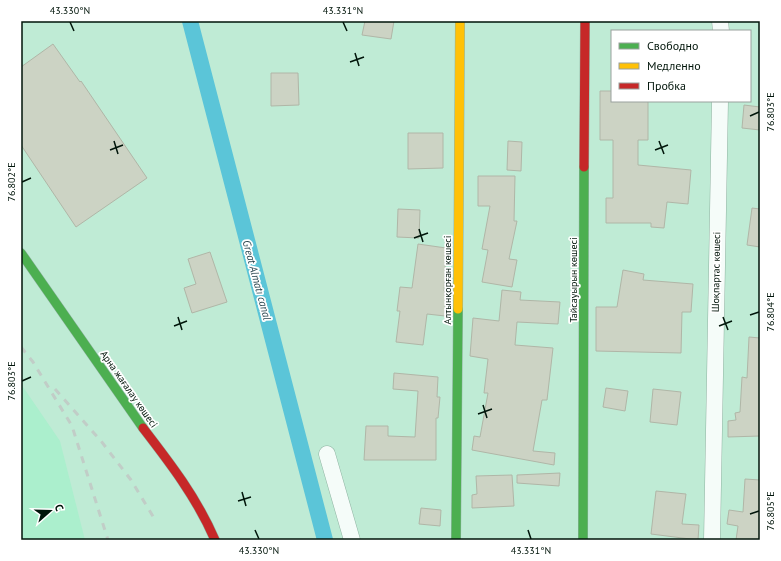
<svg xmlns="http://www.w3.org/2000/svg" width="781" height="561" font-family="'PT Sans',sans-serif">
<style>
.built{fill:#abefcd}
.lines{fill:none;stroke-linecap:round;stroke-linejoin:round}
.canal{stroke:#5bc5d8;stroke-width:16}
.building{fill:#ccd3c4;stroke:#b0b6a7}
.street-casing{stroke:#8fb2a1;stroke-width:17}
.fast-casing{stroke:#8fb2a1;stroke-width:10}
.slow-casing{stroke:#8fb2a1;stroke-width:10}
.jam-casing{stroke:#8fb2a1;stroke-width:10}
.street{stroke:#f5fcf9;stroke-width:16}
.fast{stroke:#4caf50;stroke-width:9}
.slow{stroke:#ffc107;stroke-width:9}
.jam{stroke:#c62828;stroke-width:9}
.rail{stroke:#c1cdc7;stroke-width:3;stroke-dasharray:7 7;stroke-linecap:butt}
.ticks{fill:none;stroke:#00150a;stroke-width:1.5}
.labels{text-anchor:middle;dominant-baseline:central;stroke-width:3.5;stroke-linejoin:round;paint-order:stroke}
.street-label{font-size:10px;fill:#00150a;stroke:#fff}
.water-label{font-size:11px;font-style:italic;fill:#2d4851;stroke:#fff}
.neatline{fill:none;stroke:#00150a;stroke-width:1.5}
.ticks-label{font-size:10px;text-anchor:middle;fill:#00150a}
</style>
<rect width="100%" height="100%" fill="#bfebd5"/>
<!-- built -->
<path class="built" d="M21,384l39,57 25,99h-64z"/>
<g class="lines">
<!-- canal -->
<path class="canal" d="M190,21l135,519"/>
</g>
<!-- building -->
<g class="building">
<path d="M365,21h29l-3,18 -29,-4z"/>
<path d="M53,44l27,38 1,-1 66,97 -71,49 -55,-82v-78z"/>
<path d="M271,73h27l1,32 -28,1z"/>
<path d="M600,91h12v10h36v39h-10v25l53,5 -3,34 -21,-2 -3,26 -13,-1v-4h-45v-25h7v-58h-13z"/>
<path d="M744,105l16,2v23l-18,-2z"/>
<path d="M408,133h35v35l-35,1z"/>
<path d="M508,141l14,1 -1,29 -14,-1z"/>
<path d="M478,176h37l-1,45h3l-8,38 8,1 -5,27 -30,-5 6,-32 -6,-1 8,-43h-12z"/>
<path d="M752,208l8,1v38l-13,-2z"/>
<path d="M398,209l22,1 -1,28 -22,-1z"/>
<path d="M418,244l28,4 -2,43 1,1v24l-18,-2 -4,31 -27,-3 4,-31h-3l3,-24 12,1z"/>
<path d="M210,252l17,50 -35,11 -8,-25 12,-4 -8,-25z"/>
<path d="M623,270l21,4 -1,6 50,4 -2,28h-9l-1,41 -85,-2v-44h21z"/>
<path d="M502,290l19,2 -1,8 40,2 -2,22 -41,-2 -2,23 38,3 -6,52h-5l-9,51 22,2 -1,12 -82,-15 2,-14 6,1 8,-44h-4l4,-34 -18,-3 3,-38 26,3z"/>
<path d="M749,337l11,1v98l-32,1v-16l8,-1 -1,-7 5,-1 2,-35 5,1z"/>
<path d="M394,373l44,4 -1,20h3l-2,21h-2v42h-72l2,-34h22v10l27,1 3,-46 -25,-2z"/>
<path d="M606,388l22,3 -3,20 -22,-4z"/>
<path d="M653,389l28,3 -4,33 -27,-3z"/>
<path d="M560,473l-1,13 -42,-3v-8z"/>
<path d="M512,475l2,31 -42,2v-13l5,-1 -1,-18z"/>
<path d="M745,479l15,1v60h-24l2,-14 -11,-2 2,-14 14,2z"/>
<path d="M656,491l30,3 -4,30 17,1 -1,15 -47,-6z"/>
<path d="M421,508l20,2 -1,16 -21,-2z"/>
</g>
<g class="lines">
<defs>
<g id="street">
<path d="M720,21l1,10"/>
<path d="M327,454l25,86"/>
<path d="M712,540l8,-439"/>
</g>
<g id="fast">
<path d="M21,253l122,175"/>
<path d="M456,540l2,-231"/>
<path d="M583,540l1,-373"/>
</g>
<path id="slow" d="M458,309l2,-288"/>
<g id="jam">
<path d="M584,167l1,-146"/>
<path d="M143,428c27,35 54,70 72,112"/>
</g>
</defs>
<!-- street casing -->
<use href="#street" class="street-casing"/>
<!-- fast casing -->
<use href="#fast" class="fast-casing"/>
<!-- slow casing -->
<use href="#slow" class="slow-casing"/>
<!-- jam casing -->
<use href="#jam" class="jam-casing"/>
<!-- street -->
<use href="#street" class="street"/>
<!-- fast -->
<use href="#fast" class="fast"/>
<!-- slow -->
<use href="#slow" class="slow"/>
<!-- jam -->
<use href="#jam" class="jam"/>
<!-- rail -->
<g class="rail">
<path d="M21,347l12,15 39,64 36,114"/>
<path d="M55,389l46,52 30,39 23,38"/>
</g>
</g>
<!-- ticks -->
<path class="ticks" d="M70,22l4,9M343,22l4,9M355,53l4,13M350,62l14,-5M750,116l9,-4M114,141l4,13M659,141l5,13M110,150l13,-5M655,150l13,-5M22,182l9,-4M419,229l4,13M414,238l14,-5M750,315l9,-3M178,317l4,13M723,317l5,13M174,326l13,-5M719,326l13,-5M22,381l9,-4M483,405l4,13M478,414l14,-5M242,492l4,14M238,501l13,-4M750,514l9,-3M255,530l4,9M528,530l3,9"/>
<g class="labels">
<!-- street labels -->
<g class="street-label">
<text transform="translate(716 272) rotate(-89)">Шоқпартас көшесі</text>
<text transform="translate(447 280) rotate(-90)">Алтынқорған көшесі</text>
<text transform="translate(573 280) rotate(-90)">Тайсауырын көшесі</text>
<text transform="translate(129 389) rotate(55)">Арна жағалау көшесі</text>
</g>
<!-- water labels -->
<g class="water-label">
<text transform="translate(257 280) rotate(75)">Great Almatı canal</text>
</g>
</g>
<!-- border -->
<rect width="781" height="561" fill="none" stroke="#ffffff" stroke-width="44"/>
<!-- legend -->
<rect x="611" y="30" width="140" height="72" fill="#ffffff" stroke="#99a19d"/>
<rect x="619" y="43" width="20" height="6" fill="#4caf50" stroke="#99a19d"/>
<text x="647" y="50" font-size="12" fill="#00150a">Свободно</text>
<rect x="619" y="63" width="20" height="6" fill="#ffc107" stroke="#99a19d"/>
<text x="647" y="70" font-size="12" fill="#00150a">Медленно</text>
<rect x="619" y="83" width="20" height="6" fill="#c62828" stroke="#99a19d"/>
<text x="647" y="90" font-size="12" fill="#00150a">Пробка</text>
<!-- north arrow -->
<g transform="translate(50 511) rotate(70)" stroke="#ffffff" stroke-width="3" paint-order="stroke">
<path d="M0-3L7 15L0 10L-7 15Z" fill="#00150a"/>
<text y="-6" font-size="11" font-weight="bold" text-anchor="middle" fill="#00150a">С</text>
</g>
<rect x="22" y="22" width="737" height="517" class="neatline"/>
<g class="ticks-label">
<text x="70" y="14">43.330°N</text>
<text x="343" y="14">43.331°N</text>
<text transform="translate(770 112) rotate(-90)" y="4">76.803°E</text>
<text transform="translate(11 182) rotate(-90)" y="4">76.802°E</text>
<text transform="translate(770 312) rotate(-90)" y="4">76.804°E</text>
<text transform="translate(11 381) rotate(-90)" y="4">76.803°E</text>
<text transform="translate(770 511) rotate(-90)" y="4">76.805°E</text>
<text x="259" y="554">43.330°N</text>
<text x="531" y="554">43.331°N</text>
</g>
</svg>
